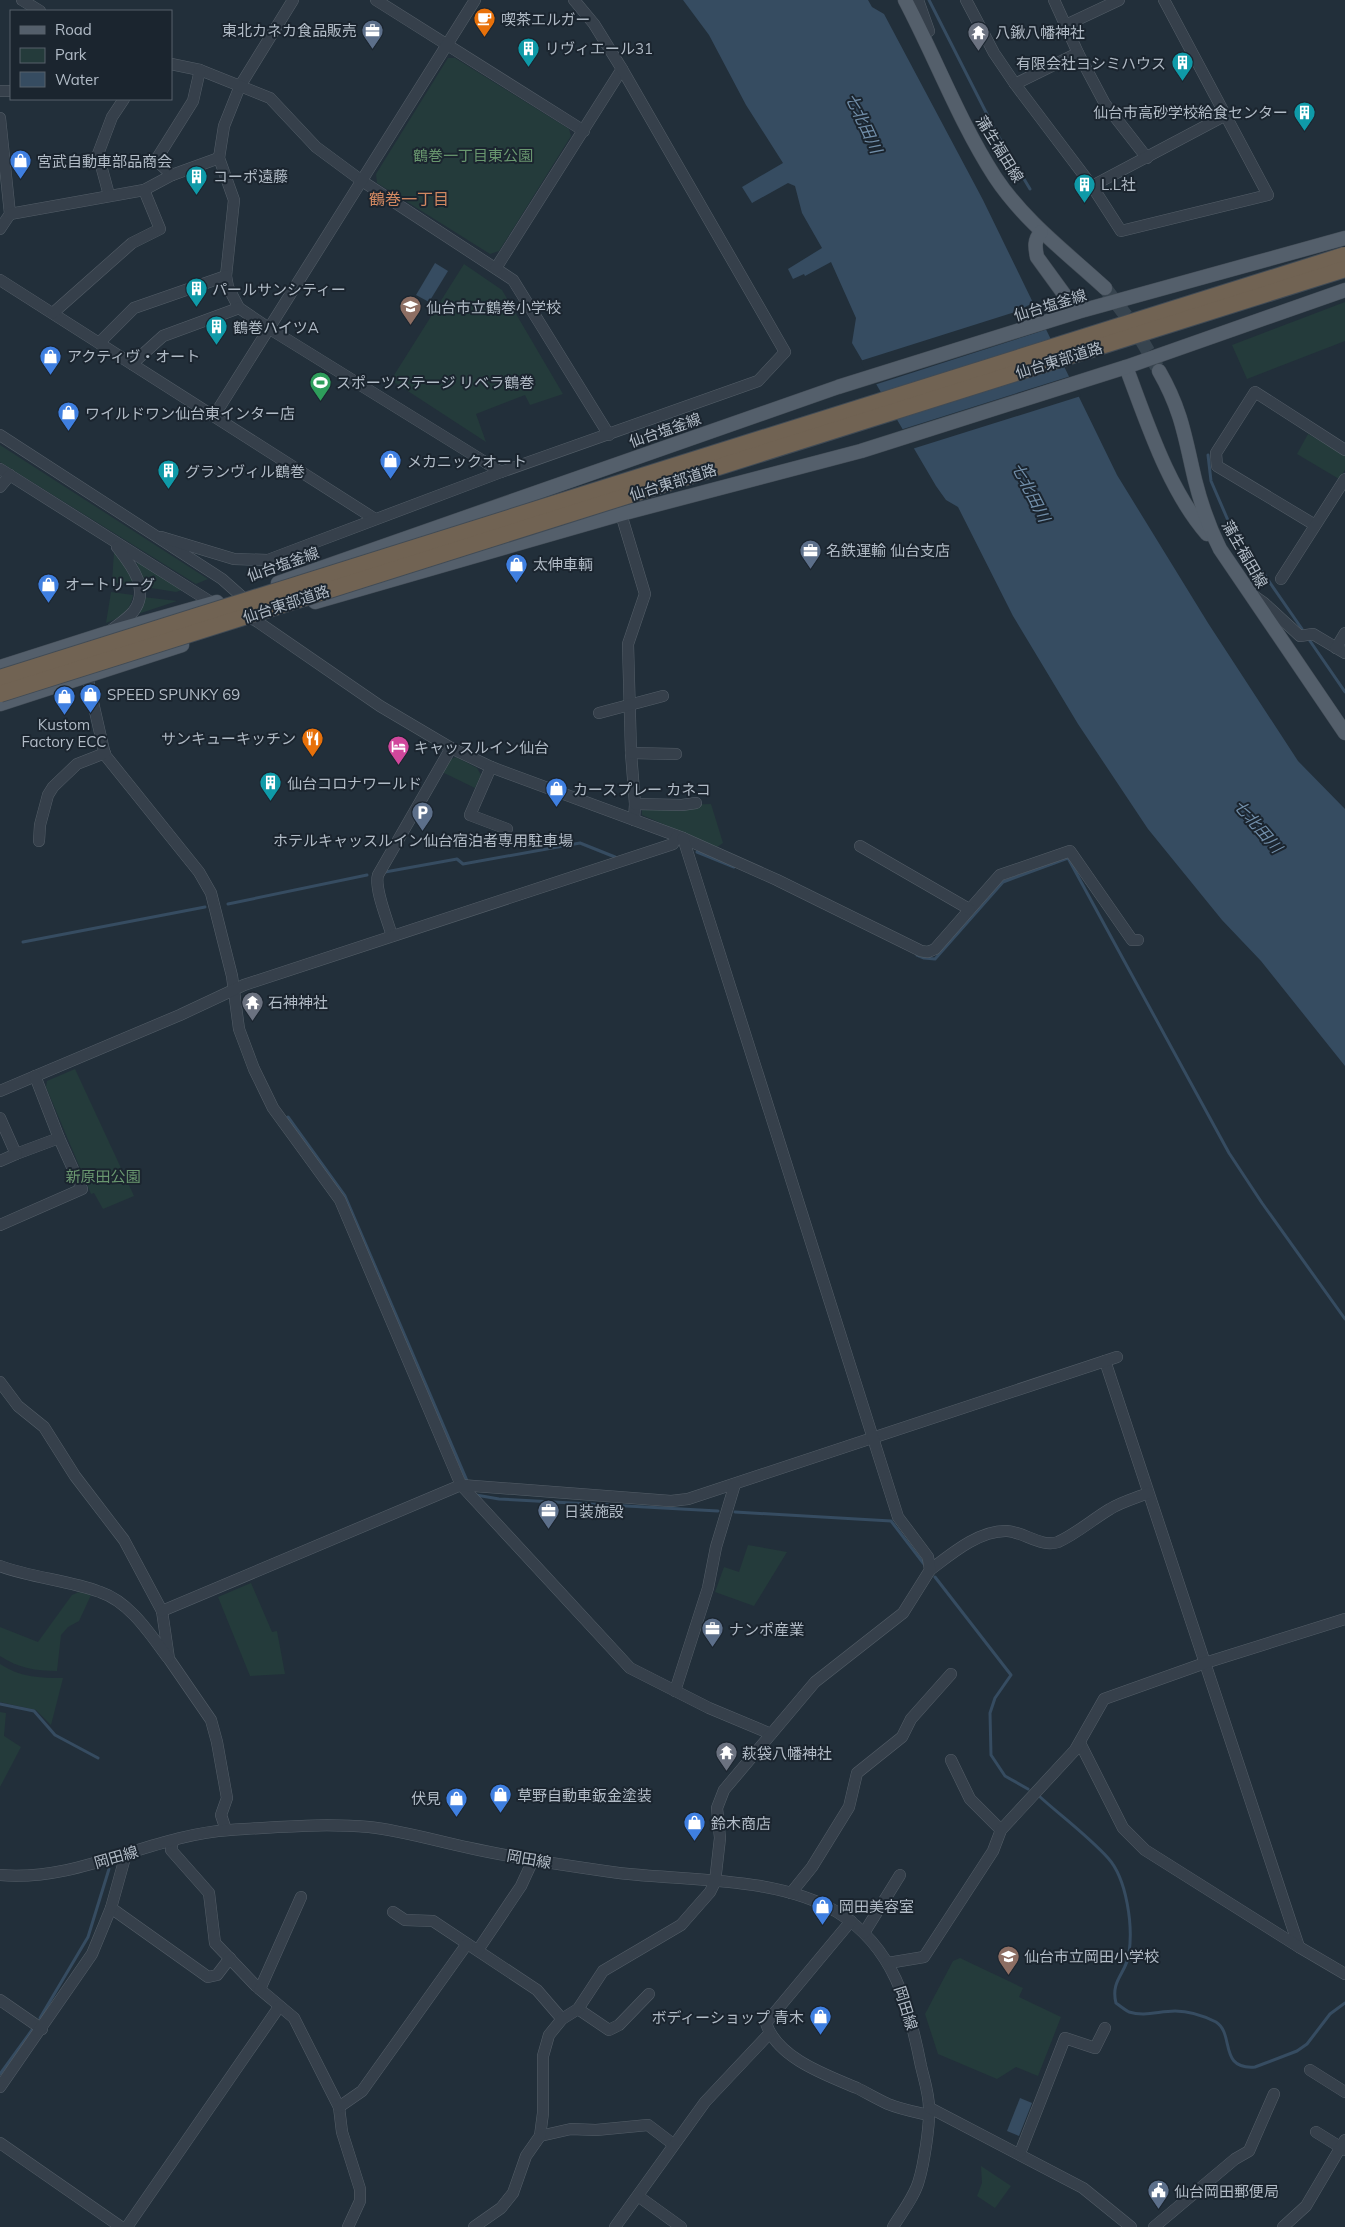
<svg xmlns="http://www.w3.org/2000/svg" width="1345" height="2227" font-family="Mulish,'Noto Sans JP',sans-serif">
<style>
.green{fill:#243b3b}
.water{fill:#364c61}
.pier{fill:#222f3a}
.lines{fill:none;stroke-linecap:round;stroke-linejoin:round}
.stream{stroke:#364c61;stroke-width:3}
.major-tunnel{stroke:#37444f;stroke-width:14;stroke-dasharray:14 7;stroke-linecap:butt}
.minor-casing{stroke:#545e68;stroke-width:12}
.major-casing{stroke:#424c56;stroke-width:15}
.minor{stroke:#36404b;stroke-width:11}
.major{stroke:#545f6b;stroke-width:14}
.highway-bridge-casing{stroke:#414b55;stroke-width:18;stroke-linecap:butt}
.highway-bridge{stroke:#716353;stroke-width:16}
.labels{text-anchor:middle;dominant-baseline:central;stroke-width:4;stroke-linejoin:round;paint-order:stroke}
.poi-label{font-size:15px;fill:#b1bbc6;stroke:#1b252f;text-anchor:start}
.street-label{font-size:15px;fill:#b1bbc6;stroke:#1b252f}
.park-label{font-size:15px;fill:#69976f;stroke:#1b252f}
.water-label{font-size:16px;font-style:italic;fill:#728faa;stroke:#1b252f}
.neighbourhood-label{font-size:16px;fill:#d28861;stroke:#1b252f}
</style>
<rect width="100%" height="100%" fill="#222f3a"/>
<!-- green -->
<g class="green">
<path d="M448,58h7l114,71 2,7 -72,115 -9,3 -113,-71 -1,-9z"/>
<path d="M464,264l38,26 61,104 -33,11 -5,-10 -49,19 10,28 -95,-62z"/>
<path d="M1345,302v39l-98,38 -15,-34z"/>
<path d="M1308,434l37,21v15l-6,9 -42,-25z"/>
<path d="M0,445l208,134 -12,5 -196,-122z"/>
<path d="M114,552l15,14 5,20 -22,-4z"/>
<path d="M136,560l46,30 -6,2 -31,-5z"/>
<path d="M111,592l22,3c-2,15 -13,23 -27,28z"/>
<path d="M143,597l34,4 -42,14z"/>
<path d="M456,757l21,11 4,7 -6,13 -33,-16 7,-12z"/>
<path d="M711,804l12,39 -6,4 -75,-32v-9z"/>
<path d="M75,1069l59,127 -31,13 -9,-16 -3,1 -45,-107 1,-6z"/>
<path d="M748,1545l39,7 -33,54 -39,-14 9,-25 15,5z"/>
<path d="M251,1583l21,49 5,-1 8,43 -35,2 -32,-79z"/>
<path d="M79,1592l12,3 -12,26 -11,6 -7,8 -4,36c-21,0 -39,-3 -57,-15v-29l38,15 34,-47z"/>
<path d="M0,1664c19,13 40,14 63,14l-12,47 -15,-15 -36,-8z"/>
<path d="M0,1712l6,1 -2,23 17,11 -21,40z"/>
<path d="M960,1958l63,30 -4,9 42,20 -23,59 -22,-9 -19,12 -59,-25 -13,-40 28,-53z"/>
<path d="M981,2166l30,20 -16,22 -18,-12 5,-13z"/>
</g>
<!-- water -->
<g class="water">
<path d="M683,0h185l4,7 12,7 99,186 134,275 91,148 90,138 47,48v257l-84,-105 -39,-41 -74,-91 -70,-105 -65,-108 -55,-109 -12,-7 -10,-14 -84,-143 4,-25 -25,-56 -26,14 -1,-2 -11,5 -5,-10 34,-21 -20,-35 -7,-27 -7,-3 -36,20 -10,-16 41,-24 -37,-58 -37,-70z"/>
<path d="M435,263l13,8 -19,31 -13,-7z"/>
<path d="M1020,2098l12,5 -13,33 -12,-5z"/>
</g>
<!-- pier -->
<g class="pier">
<path d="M1035,302l13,27 -174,56 -14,-24 155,-49z"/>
<path d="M1071,376l10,20 -169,53 -12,-19z"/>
</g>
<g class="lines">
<!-- stream -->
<g class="stream">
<path d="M929,0l68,134 33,55"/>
<path d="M1208,455l3,26 19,44 72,104"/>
<path d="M1310,641l35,51"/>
<path d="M697,852l37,15"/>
<path d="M385,872l72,-13 6,5 117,-21 35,14"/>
<path d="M228,904l139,-29"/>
<path d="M23,942l182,-35"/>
<path d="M917,955l7,3 11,1 68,-77 65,-24 161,295 33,50 83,116"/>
<path d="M288,1117l57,79 123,287"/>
<path d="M476,1495l23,4 219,12"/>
<path d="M735,1512l156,9 33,43"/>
<path d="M935,1577l76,98 -16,23 -5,15 1,42 14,21 23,13"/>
<path d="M0,1704l34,7 21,24 43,23"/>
<path d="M1039,1796c22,20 48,39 69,62 19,21 25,68 21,95 -2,20 -19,27 -13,50 4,3 9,7 13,9 16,5 30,-1 46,-1 13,0 29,5 41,11 19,12 2,48 39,45l42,-16 10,-7 23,-30 15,-11"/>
<path d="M40,2018l48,-81 21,-68"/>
<path d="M0,2074l32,-44"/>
</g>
<!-- major-tunnel -->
<path class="major-tunnel" d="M1105,288l28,37 24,42"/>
<defs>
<g id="minor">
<path d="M22,0l18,11"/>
<path d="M293,0l-53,86 -16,40 -5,32 15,42 -8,76 2,11 11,21 31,21 231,143"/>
<path d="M376,0l208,131"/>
<path d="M918,0l11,31 -6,4"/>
<path d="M966,0l28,53 21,31 77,102"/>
<path d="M1054,0l24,53 27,51 42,54"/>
<path d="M1164,0l104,195 -147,36 -29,-45 134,-71"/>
<path d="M1066,25l53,-25"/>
<path d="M171,64l29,6 70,28 46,49 46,34 151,99 96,155"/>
<path d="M1015,84l63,-31"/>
<path d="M0,91h11"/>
<path d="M0,118l10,96 -10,15"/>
<path d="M172,175l-16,-15 37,-59 7,-31"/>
<path d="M109,195l-11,-41 14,-37 12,-18"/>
<path d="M10,214l134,-24 28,-15 47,-17"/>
<path d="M496,268l126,-199"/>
<path d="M0,280l375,239"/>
<path d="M53,313l79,-70 28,-14 -16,-39"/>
<path d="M99,343l35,-35 92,-32"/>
<path d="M132,364l31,-28 76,-28"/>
<path d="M214,416l261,-416"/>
<path d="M0,435l222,144 18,16 6,11"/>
<path d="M0,469l217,137"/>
<path d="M0,487l10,-12"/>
<path d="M621,514l24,80 -17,50 3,109 4,51 -1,16"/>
<path d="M1315,525l-98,-59 -1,-13 39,-61 90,58"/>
<path d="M161,537l73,22 34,1 233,-88 257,-91 27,-29 -163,-283 -28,-45 -20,-24"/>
<path d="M1281,579l64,-100"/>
<path d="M1254,596l10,7 36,33 13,-2 32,19"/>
<path d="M244,616l11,4 125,86 71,42 40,19 192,71 94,42 144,71 7,1 7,-3 65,-74 70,-24 62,89h6"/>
<path d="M109,632c7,-6 18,-13 24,-20 18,-23 -2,-47 -16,-65"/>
<path d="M1336,648l9,-15"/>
<path d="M87,676l18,79 94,117 12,21 21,83 7,53 15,40 19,39 67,92 121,285 169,183 79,40 62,26"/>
<path d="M599,713l64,-17"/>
<path d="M631,753l45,1"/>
<path d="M491,767l-21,48 37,14"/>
<path d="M635,804l47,1 14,-2"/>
<path d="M39,841l1,-16 8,-30 5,-8 24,-23 28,-11"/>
<path d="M860,846l109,63"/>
<path d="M392,936c-4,-15 -18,-47 -14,-61l73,-127"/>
<path d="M0,1091l180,-76 64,-30 429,-141 4,-8"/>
<path d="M0,1118l16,36 43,-16"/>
<path d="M0,1161l16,-7"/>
<path d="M0,1225l82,-36 -23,-51 -24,-62"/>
<path d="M1105,1361l194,586"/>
<path d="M0,1382l18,24 26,21 31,49 49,64 38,71 7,48 42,61 6,22 10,56 -6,17 5,15"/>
<path d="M0,1566c32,12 68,14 100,26 30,10 50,42 68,66"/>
<path d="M930,1570c21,-16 49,-40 77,-39 17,1 35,17 51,11 18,-8 35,-23 52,-33 11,-7 26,-11 38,-16"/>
<path d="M162,1611l299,-126 210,16 17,-2 429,-142"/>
<path d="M675,1691l33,-103 8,-41 19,-63"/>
<path d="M1080,1743l43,85 22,22 154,97 46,27"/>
<path d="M951,1760l19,39 31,31"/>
<path d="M173,1841l-2,9 38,43 6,50 41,43 38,32 45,89 3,25 18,57v12l-12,26"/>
<path d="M0,1875c80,7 151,-40 230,-45 46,-3 93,-7 139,-3 35,4 67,14 101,21 49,11 99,18 149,25 67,8 159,3 218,39 57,35 72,93 84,154 3,13 8,28 8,42 1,16 -5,56 -10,72 -4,16 -17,32 -26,47"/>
<path d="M791,1893l21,-26 37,-60 8,-34 45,-36 9,-18 40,-45"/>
<path d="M111,1908l97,69 9,-2 13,-17"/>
<path d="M393,1912l12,8 28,1 104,69 25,29"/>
<path d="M851,1921l-85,102c11,35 60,52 91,65 10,5 20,11 31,16 12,5 27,8 40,11"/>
<path d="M864,1933l36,-58"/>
<path d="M478,1950l43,-64 12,-26"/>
<path d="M888,1963l36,-6 69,-106 8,-21 74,-80 29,-51 101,-36 140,-44"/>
<path d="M260,1989l41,-92"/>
<path d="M0,2000l42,29"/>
<path d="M578,2009l31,21 10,-5 30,-31"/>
<path d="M1310,2070l35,22"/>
<path d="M0,2087l92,-133 19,-46 15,-54"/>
<path d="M339,2107l23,-16 105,-147"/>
<path d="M930,2108l153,80 48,39"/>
<path d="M1316,2132l29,18"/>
<path d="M540,2136l31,-7 25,1 52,-5 25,19"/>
<path d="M0,2143l121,84"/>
<path d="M1020,2153l45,-115 30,10 10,-20"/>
<path d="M638,2196l43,31"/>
<path d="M127,2227l152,-220"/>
<path d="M474,2227l27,-19 12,-15 13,-37 14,-20 3,-23v-57l6,-21 13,-16 16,-10 25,-38 78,-46 29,-33 5,-10 5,-44 -3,-30 7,-18 91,-108 88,-69 27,-43 -2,-13 -30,-40 -215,-679"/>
<path d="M615,2227l90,-125 65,-69"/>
<path d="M1154,2227l81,-68 14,-8 25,-57"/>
<path d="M1283,2227l23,-21 39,-66"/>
</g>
<g id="major">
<path d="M905,0c31,59 54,121 90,177 29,44 72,76 110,111"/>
<path d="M1041,232c-7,8 -6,15 -4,25l40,55"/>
<path d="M1126,367c21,55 42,122 81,167"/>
<path d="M1159,371c23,40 26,67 36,109 6,24 14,47 25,69l125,184"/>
<path d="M278,583l560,-196 239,-75 268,-74"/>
<path d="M315,602l306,-88 240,-63 265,-84 219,-77"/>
<path d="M0,667l107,-34 110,-31"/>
<path d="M0,704l182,-59"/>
</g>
</defs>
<!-- minor casing -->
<use href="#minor" class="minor-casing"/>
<!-- major casing -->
<use href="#major" class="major-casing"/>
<!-- minor -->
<use href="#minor" class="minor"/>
<!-- major -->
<use href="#major" class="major"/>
<defs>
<g id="highway-bridge">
<path d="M0,678l1345,-423"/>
<path d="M0,694l1345,-425"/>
</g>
</defs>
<!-- highway-bridge casing -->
<use href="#highway-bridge" class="highway-bridge-casing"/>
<!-- highway-bridge -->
<use href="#highway-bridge" class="highway-bridge"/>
</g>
<!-- icons -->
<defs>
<symbol id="cafe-pin" viewBox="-11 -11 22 30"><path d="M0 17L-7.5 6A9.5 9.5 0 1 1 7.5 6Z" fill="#e8710a" stroke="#1b252f"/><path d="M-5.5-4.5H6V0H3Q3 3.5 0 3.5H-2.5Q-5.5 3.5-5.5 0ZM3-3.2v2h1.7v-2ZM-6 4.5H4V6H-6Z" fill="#fff"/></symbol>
<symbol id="office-pin" viewBox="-11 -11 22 30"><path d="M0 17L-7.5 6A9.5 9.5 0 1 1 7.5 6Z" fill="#5c6f8a" stroke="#1b252f"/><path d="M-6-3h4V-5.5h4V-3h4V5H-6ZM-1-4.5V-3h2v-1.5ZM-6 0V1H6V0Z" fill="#fff"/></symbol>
<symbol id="temple-pin" viewBox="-11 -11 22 30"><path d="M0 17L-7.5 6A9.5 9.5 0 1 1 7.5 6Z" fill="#6b7280" stroke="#1b252f"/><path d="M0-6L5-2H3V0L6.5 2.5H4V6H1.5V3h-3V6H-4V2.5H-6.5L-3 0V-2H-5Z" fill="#fff"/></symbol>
<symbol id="building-pin" viewBox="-11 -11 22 30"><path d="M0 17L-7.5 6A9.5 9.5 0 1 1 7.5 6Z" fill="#0f9aa8" stroke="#1b252f"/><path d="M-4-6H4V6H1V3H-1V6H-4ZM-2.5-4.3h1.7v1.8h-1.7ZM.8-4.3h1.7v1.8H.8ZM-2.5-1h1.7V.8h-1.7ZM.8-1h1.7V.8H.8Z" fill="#fff"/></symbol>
<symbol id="shop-pin" viewBox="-11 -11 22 30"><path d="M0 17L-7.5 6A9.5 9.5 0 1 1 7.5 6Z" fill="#3f7fe0" stroke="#1b252f"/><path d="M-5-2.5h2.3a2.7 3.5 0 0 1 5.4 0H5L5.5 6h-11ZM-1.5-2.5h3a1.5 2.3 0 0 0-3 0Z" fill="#fff"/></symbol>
<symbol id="school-pin" viewBox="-11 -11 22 30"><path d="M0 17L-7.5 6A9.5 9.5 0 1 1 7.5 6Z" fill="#8d6e63" stroke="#1b252f"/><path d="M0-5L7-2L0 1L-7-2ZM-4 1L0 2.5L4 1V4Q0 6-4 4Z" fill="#fff"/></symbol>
<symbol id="stadium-pin" viewBox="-11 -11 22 30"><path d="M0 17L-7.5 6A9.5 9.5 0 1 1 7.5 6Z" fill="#2e9e5b" stroke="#1b252f"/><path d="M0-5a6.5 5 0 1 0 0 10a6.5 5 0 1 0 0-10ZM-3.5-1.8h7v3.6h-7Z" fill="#fff"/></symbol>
<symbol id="restaurant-pin" viewBox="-11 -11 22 30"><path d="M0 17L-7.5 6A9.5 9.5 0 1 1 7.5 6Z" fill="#e8710a" stroke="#1b252f"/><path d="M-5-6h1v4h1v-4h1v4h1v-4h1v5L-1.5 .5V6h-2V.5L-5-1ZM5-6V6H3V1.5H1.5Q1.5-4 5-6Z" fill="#fff"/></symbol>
<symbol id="hotel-pin" viewBox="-11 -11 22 30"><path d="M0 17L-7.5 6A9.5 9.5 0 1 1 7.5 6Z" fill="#d1479c" stroke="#1b252f"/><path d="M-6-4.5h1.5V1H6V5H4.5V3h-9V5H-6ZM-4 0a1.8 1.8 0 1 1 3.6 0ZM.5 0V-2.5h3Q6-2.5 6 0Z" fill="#fff"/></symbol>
<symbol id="parking-pin" viewBox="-11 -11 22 30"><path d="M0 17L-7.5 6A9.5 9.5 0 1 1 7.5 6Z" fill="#5c6f8a" stroke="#1b252f"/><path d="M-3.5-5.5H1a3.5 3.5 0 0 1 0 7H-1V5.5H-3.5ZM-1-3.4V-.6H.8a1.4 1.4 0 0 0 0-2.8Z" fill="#fff"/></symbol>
<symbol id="civic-pin" viewBox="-11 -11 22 30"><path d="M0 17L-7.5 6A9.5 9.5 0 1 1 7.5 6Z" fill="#5c6f8a" stroke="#1b252f"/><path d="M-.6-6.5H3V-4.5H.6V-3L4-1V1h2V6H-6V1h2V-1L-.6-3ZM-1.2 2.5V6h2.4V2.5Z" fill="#fff"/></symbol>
</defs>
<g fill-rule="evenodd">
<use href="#cafe-pin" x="472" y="6" width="25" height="34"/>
<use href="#office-pin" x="360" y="18" width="25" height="34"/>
<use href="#temple-pin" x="966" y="20" width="25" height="34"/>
<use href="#building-pin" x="516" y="36" width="25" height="34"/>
<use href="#building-pin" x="1170" y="50" width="25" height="34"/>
<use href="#building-pin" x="1292" y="100" width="25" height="34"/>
<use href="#shop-pin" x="8" y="148" width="25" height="34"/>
<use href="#building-pin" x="184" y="164" width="25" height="34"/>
<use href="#building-pin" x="1072" y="172" width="25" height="34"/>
<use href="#building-pin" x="184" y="276" width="25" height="34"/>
<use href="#school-pin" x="398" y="294" width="25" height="34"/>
<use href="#building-pin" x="204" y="314" width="25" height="34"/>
<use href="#shop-pin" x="38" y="344" width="25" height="34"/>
<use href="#stadium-pin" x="308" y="370" width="25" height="34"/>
<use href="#shop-pin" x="56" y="400" width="25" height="34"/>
<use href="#shop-pin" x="378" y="448" width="25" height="34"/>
<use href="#building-pin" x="156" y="458" width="25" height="34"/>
<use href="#office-pin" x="798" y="538" width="25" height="34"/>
<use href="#shop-pin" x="504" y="552" width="25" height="34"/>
<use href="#shop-pin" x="36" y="572" width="25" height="34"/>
<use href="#shop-pin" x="78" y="682" width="25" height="34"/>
<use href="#shop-pin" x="52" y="684" width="25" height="34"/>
<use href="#restaurant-pin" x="300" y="726" width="25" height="34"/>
<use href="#hotel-pin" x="386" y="734" width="25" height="34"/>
<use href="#building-pin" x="258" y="770" width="25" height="34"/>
<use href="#shop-pin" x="544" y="776" width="25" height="34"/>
<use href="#parking-pin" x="410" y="800" width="25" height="34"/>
<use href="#temple-pin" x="240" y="990" width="25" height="34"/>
<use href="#office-pin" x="536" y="1498" width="25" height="34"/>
<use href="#office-pin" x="700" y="1616" width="25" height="34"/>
<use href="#temple-pin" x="714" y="1740" width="25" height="34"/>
<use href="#shop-pin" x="488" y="1782" width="25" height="34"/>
<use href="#shop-pin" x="444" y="1786" width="25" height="34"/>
<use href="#shop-pin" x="682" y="1810" width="25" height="34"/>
<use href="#shop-pin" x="810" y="1894" width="25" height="34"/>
<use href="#school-pin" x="996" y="1944" width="25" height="34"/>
<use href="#shop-pin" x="808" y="2004" width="25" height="34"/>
<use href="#civic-pin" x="1146" y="2178" width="25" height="34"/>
</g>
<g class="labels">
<!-- poi labels -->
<g class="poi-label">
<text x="501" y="19">喫茶エルガー</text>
<text x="357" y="30" text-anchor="end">東北カネカ食品販売</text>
<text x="995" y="32">八鍬八幡神社</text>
<text x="545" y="48">リヴィエール31</text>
<text x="1166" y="63" text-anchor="end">有限会社ヨシミハウス</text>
<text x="1288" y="112" text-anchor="end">仙台市高砂学校給食センター</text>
<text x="37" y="161">宮武自動車部品商会</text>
<text x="213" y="176">コーポ遠藤</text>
<text x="1101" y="184">L.L社</text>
<text x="212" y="289">パールサンシティー</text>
<text x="426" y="307">仙台市立鶴巻小学校</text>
<text x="233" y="327">鶴巻ハイツA</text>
<text x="67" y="356">アクティヴ・オート</text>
<text x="336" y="382">スポーツステージ リベラ鶴巻</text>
<text x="85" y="413">ワイルドワン仙台東インター店</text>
<text x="407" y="461">メカニックオート</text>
<text x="185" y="471">グランヴィル鶴巻</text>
<text x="826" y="550">名鉄運輸 仙台支店</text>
<text x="533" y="564">太伸車輌</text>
<text x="65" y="584">オートリーグ</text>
<text x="107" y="694">SPEED SPUNKY 69</text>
<text x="64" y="724" text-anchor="middle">Kustom<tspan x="64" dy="17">Factory ECC</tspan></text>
<text x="296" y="738" text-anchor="end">サンキューキッチン</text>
<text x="414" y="747">キャッスルイン仙台</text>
<text x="287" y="783">仙台コロナワールド</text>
<text x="573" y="789">カースプレー カネコ</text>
<text x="423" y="840" text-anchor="middle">ホテルキャッスルイン仙台宿泊者専用駐車場</text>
<text x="268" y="1002">石神神社</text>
<text x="564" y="1511">日装施設</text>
<text x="729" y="1629">ナンポ産業</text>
<text x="742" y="1753">萩袋八幡神社</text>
<text x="517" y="1795">草野自動車鈑金塗装</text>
<text x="441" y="1798" text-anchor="end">伏見</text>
<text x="711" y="1823">鈴木商店</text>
<text x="839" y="1906">岡田美容室</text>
<text x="1024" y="1956">仙台市立岡田小学校</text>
<text x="804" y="2017" text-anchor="end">ボディーショップ 青木</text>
<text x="1174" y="2191">仙台岡田郵便局</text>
</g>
<!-- street labels -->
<g class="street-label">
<text transform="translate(1000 149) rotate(58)">蒲生福田線</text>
<text transform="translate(1050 305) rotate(-17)">仙台塩釜線</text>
<text transform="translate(1059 360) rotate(-17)">仙台東部道路</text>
<text transform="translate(665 430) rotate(-19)">仙台塩釜線</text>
<text transform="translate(673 482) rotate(-17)">仙台東部道路</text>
<text transform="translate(1245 554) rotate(60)">蒲生福田線</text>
<text transform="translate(283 564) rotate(-19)">仙台塩釜線</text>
<text transform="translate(286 604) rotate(-18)">仙台東部道路</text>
<text transform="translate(116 1857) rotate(-16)">岡田線</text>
<text transform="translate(529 1859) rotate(10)">岡田線</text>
<text transform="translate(906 2008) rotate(73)">岡田線</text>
</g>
<!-- park labels -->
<g class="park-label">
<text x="473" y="155">鶴巻一丁目東公園</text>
<text x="103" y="1176">新原田公園</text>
</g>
<!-- water labels -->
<g class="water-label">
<text transform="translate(864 123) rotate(65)">七北田川</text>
<text transform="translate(1031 492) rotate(63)">七北田川</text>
<text transform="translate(1258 826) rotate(49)">七北田川</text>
</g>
<!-- neighbourhood labels -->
<g class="neighbourhood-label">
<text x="409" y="199">鶴巻一丁目</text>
</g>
</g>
<!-- legend -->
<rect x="10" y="10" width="162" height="90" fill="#1b252f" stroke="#57616b"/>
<rect x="20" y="26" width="25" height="8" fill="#545f6b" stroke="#57616b"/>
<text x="55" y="35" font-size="15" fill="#b1bbc6">Road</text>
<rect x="20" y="48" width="25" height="15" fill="#243b3b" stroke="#57616b"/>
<text x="55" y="60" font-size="15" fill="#b1bbc6">Park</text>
<rect x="20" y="72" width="25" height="15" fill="#364c61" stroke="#57616b"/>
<text x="55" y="85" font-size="15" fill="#b1bbc6">Water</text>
</svg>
